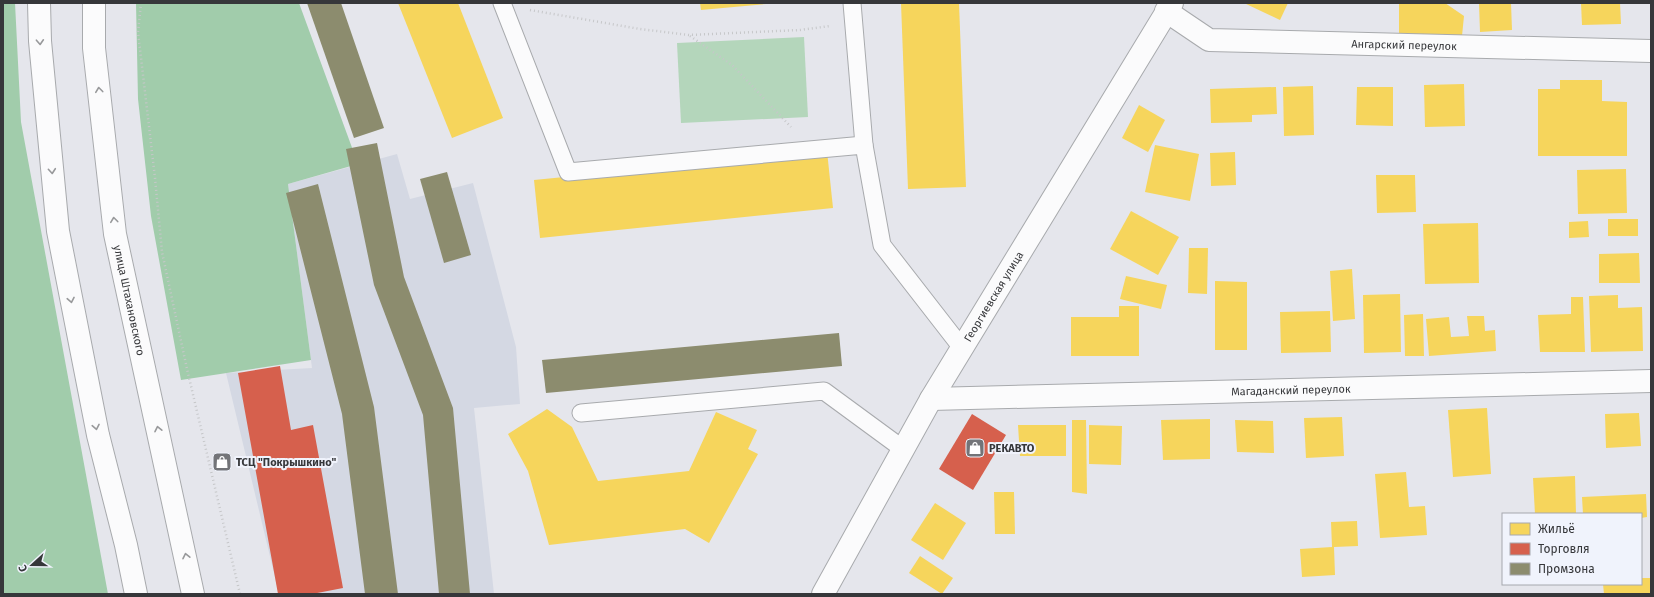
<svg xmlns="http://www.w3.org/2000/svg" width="1654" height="597" font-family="'Fira Sans',sans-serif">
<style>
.built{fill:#d4d8e3}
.green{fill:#b4d6bb}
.forest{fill:#a1ccab}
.homes{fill:#f6d55c}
.shops{fill:#d6604d}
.industry{fill:#8c8c6e}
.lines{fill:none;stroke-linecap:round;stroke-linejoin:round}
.service-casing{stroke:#a8aaad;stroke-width:19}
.minor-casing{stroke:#a8aaad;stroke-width:24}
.primary-casing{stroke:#a8aaad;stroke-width:24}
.path{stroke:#c6c7c9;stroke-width:2.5;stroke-dasharray:1 3;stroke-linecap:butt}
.service{stroke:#fbfbfc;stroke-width:17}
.minor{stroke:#fbfbfc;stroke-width:22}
.primary{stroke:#fbfbfc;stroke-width:22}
.oneway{stroke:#98999b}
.labels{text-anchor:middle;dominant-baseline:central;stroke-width:4;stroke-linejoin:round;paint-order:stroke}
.street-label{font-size:11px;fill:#36373a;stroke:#f0f3fc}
.poi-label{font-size:11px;font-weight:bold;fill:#36373a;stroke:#f0f3fc;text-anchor:start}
</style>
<rect width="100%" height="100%" fill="#e5e6ec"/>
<!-- built -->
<path class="built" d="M397,154l13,45 63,-16 43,164 4,57 -46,4 20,186h-215l-53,-221 86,-5 -24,-184z"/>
<!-- green -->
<path class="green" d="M804,37l4,80 -127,6 -4,-80z"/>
<!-- forest -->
<g class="forest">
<path d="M3,3h12l6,119 87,472h-105z"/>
<path d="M136,3h163l59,161 -70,20 23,176 -130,20 -30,-164 -13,-117z"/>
</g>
<!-- homes -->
<g class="homes">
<path d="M398,3h60l45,115 -51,20z"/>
<path d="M700,3h66v1l-65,6z"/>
<path d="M901,3h58l7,184 -58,2z"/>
<path d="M1244,3h44l-8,17z"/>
<path d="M1399,3h46l19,13 -2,20 -63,-2z"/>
<path d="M1479,3h32l1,27 -32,2z"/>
<path d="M1581,3h39l1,21 -39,1z"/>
<path d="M1560,80h42v21l25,1v54h-89v-67h22z"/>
<path d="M1464,84l1,42 -40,1 -1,-42z"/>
<path d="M1313,86l1,49 -30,1 -1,-49z"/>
<path d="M1276,87l1,27 -25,1v7l-41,1 -1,-34z"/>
<path d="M1357,87h36v39l-37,-1z"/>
<path d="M1139,105l26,15 -17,32 -26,-14z"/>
<path d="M1155,145l44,9 -9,47 -45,-9z"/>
<path d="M827,151l6,57 -293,30 -6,-58z"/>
<path d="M1235,152l1,33 -25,1 -1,-33z"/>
<path d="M1626,169l1,44 -49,1 -1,-44z"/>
<path d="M1376,175h39l1,37 -39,1z"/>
<path d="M1131,211l48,26 -21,38 -48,-26z"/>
<rect x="1608" y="219" width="30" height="17"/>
<path d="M1588,221l1,16 -20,1v-16z"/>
<path d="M1478,223l1,60 -54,1 -2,-60z"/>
<path d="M1189,248h19l-1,46 -19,-1z"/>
<path d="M1639,253l1,30h-41v-29z"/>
<path d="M1352,269l3,50 -22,2 -3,-50z"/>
<path d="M1126,276l41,9 -6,24 -41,-10z"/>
<path d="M1215,281l32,1v68h-32z"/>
<path d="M1400,294l1,58 -37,1 -1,-58z"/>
<path d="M1618,295v13l24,-1 1,44 -52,1 -2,-56z"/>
<path d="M1571,297h12l2,55h-45l-2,-37 33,-1z"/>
<path d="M1119,306h20v50h-68v-39h48z"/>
<path d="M1330,311l1,41 -50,1 -1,-41z"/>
<path d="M1423,314l1,42h-19l-1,-41z"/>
<path d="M1467,316h17l1,15 10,-1 1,21 -67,5 -3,-37 23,-2 2,20 18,-1z"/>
<path d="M1487,408l4,66 -38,3 -5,-67z"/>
<path d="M547,409l25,18 26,54 91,-10 27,-59 41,18 -9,19 10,5 -49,89 -24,-14 -136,16 -21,-74 -20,-37z"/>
<path d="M1639,413l2,33 -35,2 -1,-34z"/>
<path d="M1342,417l2,39 -38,2 -2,-40z"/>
<path d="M1210,419v40l-47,1 -2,-40z"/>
<path d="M1072,420h14l1,74 -15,-2z"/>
<path d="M1235,420l38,1 1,32 -37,-1z"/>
<path d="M1018,425h48v31h-46z"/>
<path d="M1089,425l33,1 -1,39 -32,-1z"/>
<path d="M1406,472l3,35 16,-1 2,29 -47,3 -5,-64z"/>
<path d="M1575,476l1,38h-41l-2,-36z"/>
<path d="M994,492h20l1,42h-20z"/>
<path d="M1646,494l1,23 -6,1v-4h-58l-1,-17z"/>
<path d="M935,503l31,20 -23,37 -32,-20z"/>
<path d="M1357,521l1,25 -24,1 1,28 -33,2 -2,-28 32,-2 -1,-25z"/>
<path d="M920,556l33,22 -11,16 -33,-21z"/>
<path d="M1641,578h10v16h-47l-1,-10h38z"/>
</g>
<!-- shops -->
<g class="shops">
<path d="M280,366l11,64 22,-5 30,163 -31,6h-34l-40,-221z"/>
<path d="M972,414l34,21 -33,55 -34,-21z"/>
</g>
<!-- industry -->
<g class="industry">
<path d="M307,3h34l43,125 -30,10z"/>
<path d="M377,143l27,134 49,131 17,186h-31l-16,-179 -49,-130 -28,-136z"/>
<path d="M447,172l24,83 -27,8 -24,-84z"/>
<path d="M318,184l56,223 24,187h-33l-23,-180 -56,-221z"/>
<path d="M839,333l3,33 -296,27 -4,-33z"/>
</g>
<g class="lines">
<defs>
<g id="service">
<path d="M502,3l66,169 296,-27 18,100 80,103"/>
<path d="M852,3l12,142"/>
<path d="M581,413l243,-22 79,58"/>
</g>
<g id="minor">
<path id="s1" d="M1166,11l43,29 442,11"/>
<path id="s2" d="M931,399l720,-18"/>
<path id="s3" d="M823,594l108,-195 241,-396"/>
</g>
<g id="primary">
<path d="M39,3l1,38 18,190 40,204 28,110 10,49"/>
<path id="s4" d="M94,3v45l21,186 78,360"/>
</g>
</defs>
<!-- service casing -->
<use href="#service" class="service-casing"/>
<!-- minor casing -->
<use href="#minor" class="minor-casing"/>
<!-- primary casing -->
<use href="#primary" class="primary-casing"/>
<!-- path -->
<g class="path">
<path d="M141,3l-3,29 17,146 7,74 25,117 53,225"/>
<path d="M530,10l110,19 49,6 111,-5 30,-4"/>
<path d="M690,36l42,29 59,62"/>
</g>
<!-- service -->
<use href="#service" class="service"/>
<!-- minor -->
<use href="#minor" class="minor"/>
<!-- primary -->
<use href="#primary" class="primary"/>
</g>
<!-- one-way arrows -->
<defs><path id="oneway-chevron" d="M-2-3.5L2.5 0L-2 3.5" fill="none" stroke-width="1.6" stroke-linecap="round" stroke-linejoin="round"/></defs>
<g class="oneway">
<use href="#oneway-chevron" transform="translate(40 42) rotate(87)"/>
<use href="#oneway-chevron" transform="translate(99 90) rotate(-97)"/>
<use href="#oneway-chevron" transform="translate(52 171) rotate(85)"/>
<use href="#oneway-chevron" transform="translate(114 220) rotate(-97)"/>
<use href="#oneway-chevron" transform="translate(71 300) rotate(79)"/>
<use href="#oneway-chevron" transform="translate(96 427) rotate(79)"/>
<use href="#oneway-chevron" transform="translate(158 429) rotate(-102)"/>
<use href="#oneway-chevron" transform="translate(186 556) rotate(-102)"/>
</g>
<!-- icons -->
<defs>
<symbol id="shop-square" viewBox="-11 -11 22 22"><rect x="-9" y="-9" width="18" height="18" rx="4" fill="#737478" stroke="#f0f3fc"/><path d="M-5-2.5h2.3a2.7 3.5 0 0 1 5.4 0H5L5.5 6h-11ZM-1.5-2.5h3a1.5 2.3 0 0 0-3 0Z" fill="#fff"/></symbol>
</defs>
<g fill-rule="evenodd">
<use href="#shop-square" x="964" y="437" width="22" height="22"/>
<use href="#shop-square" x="211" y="451" width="22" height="22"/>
</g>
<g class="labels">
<!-- street labels -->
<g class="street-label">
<text stroke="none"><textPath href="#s1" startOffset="247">Ангарский переулок</textPath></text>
<text stroke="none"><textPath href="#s3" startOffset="343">Георгиевская улица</textPath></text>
<text stroke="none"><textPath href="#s4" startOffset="300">улица Штахановского</textPath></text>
<text stroke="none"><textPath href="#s2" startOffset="360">Магаданский переулок</textPath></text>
</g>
<!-- poi labels -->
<g class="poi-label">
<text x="989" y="448">РЕКАВТО</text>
<text x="236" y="462">ТСЦ "Покрышкино"</text>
</g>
</g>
<!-- border -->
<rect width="1654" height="597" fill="none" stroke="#36373a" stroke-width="8"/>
<!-- legend -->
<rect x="1502" y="513" width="140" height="72" fill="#f0f3fc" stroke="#a6a8ae"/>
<rect x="1510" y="523" width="20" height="12" fill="#f6d55c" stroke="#a6a8ae"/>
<text x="1538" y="533" font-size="12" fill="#36373a">Жильё</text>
<rect x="1510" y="543" width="20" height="12" fill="#d6604d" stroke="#a6a8ae"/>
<text x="1538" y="553" font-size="12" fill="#36373a">Торговля</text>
<rect x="1510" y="563" width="20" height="12" fill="#8c8c6e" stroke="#a6a8ae"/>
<text x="1538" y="573" font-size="12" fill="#36373a">Промзона</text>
<!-- north arrow -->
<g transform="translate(32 565) rotate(249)" stroke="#f0f3fc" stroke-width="3" paint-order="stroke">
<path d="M0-3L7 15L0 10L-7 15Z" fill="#36373a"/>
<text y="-6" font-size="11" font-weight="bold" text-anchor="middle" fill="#36373a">С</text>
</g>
</svg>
